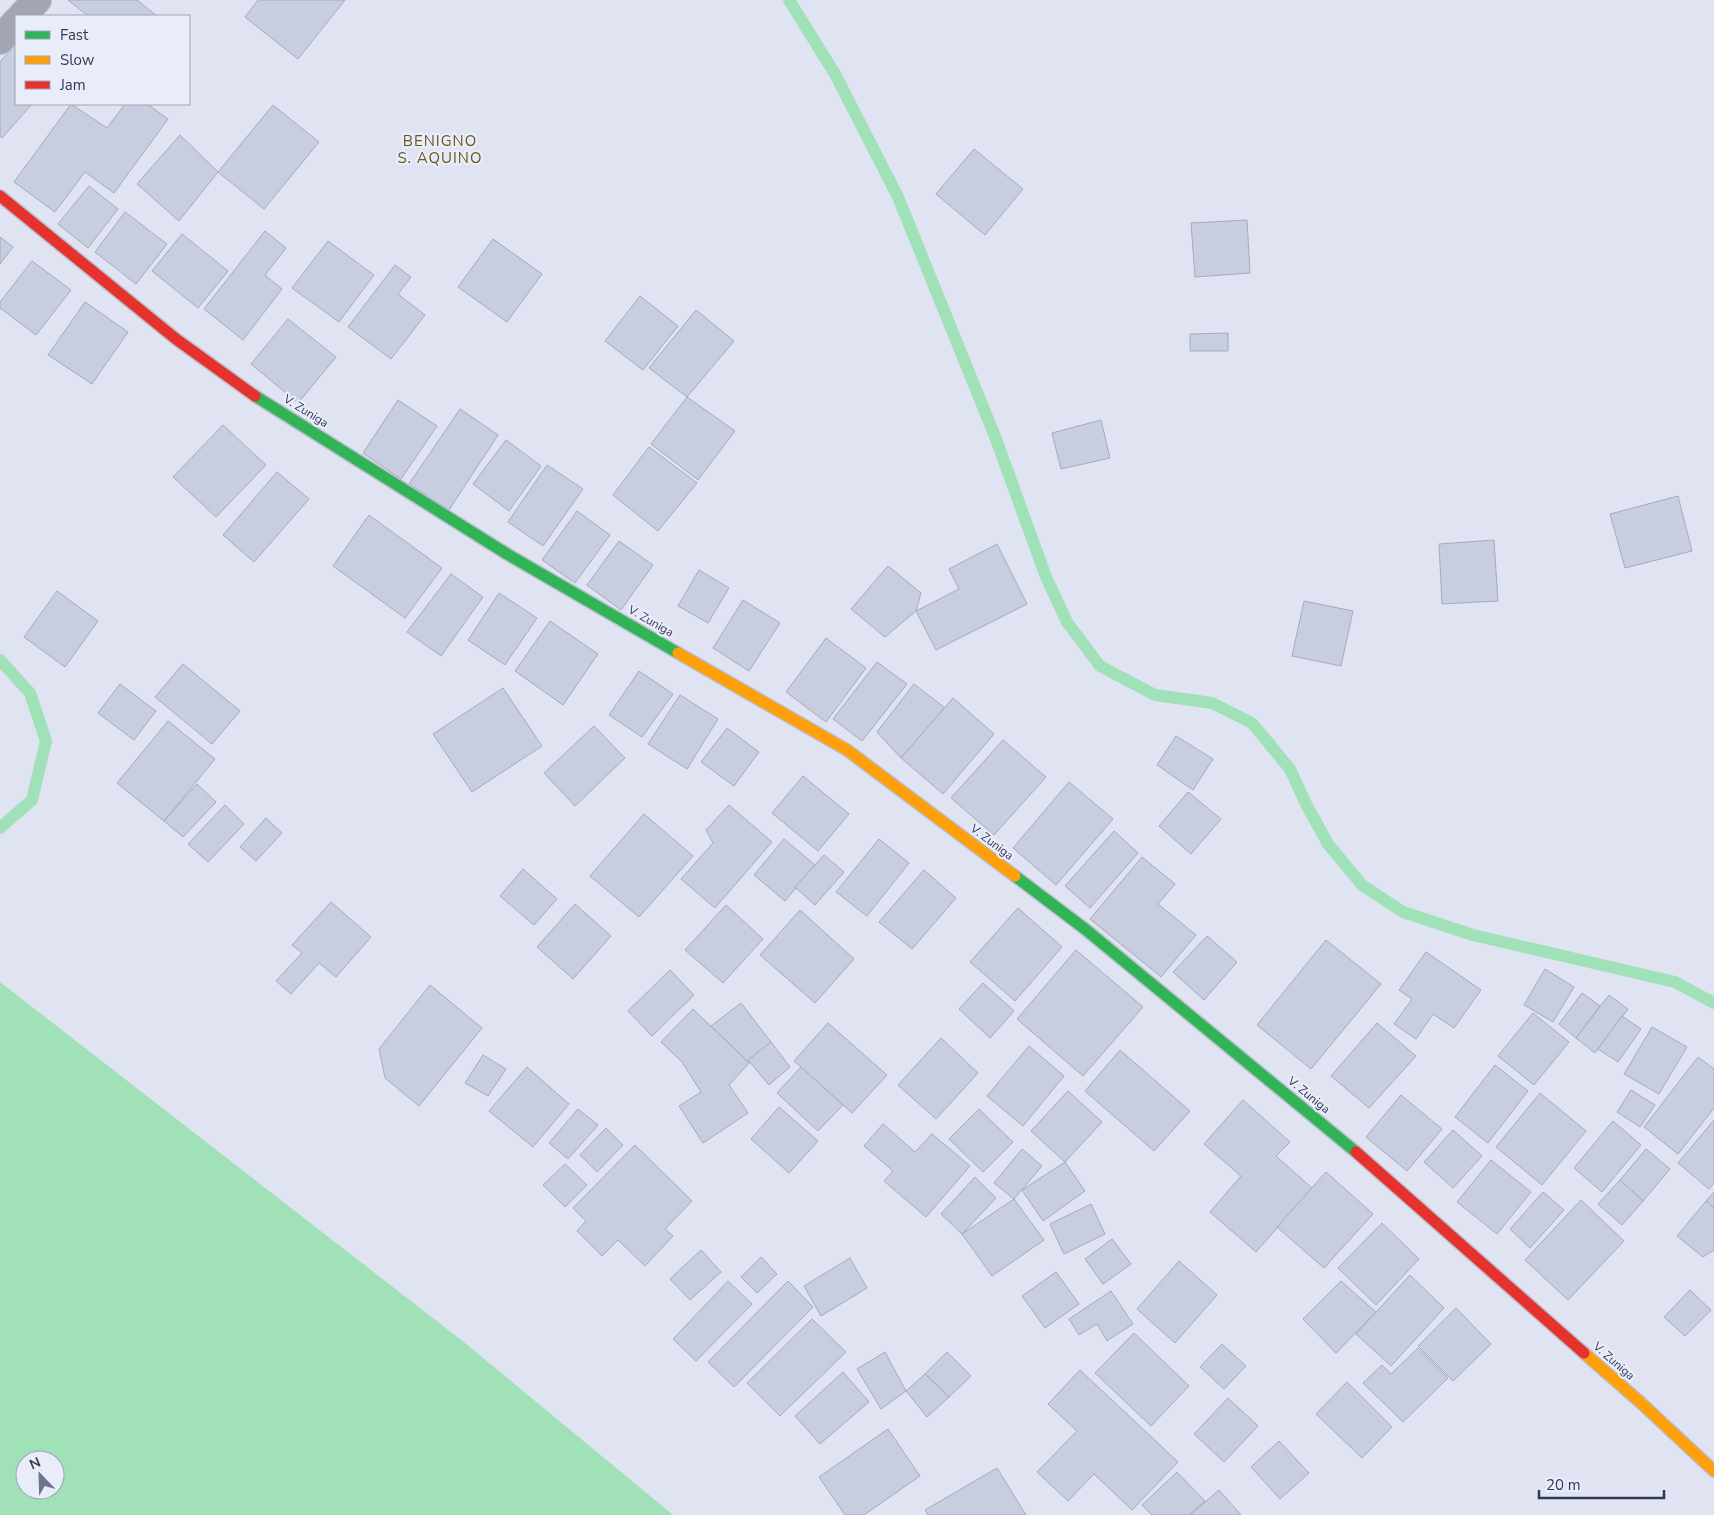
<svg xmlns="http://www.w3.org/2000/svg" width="1714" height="1515" font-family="'Nunito Sans',sans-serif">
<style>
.water{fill:#a1e1b8;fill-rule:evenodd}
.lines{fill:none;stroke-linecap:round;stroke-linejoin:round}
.stream{stroke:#a1e1b8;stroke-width:12}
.building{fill:#c8cde0;stroke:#a5aabd}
.street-casing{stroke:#babecd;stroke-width:30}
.fast-casing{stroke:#babecd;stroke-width:14}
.slow-casing{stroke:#babecd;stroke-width:14}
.jam-casing{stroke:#babecd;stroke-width:14}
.street{stroke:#a2a6b3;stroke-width:28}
.fast{stroke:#30b455;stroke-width:11}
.slow{stroke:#ff9f0a;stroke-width:11}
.jam{stroke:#e5322d;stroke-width:11}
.labels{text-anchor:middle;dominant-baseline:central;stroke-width:4.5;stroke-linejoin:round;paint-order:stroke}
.street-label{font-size:12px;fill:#313953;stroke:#e9edfa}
.quarter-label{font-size:15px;letter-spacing:1px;fill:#68561b;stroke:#e9edfa}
</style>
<rect width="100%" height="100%" fill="#dfe3f2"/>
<!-- water -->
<path class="water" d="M0,982l465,361 208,172h-673zM25,1460h30v30h-30z"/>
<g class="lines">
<!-- stream -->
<g class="stream">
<path d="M789,0l46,74 63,123 98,242 50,138 21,45 33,44 55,29 57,8 40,20 38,46 16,35 22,40 34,41 41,27 70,23 202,47 39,21"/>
<path d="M0,660l30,33 16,48 -14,59 -32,28"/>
</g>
</g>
<!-- building -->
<g class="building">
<path d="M68,0h69l20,16h-69z"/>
<path d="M258,0h87l-47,59 -53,-42z"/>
<path d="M15,44l1,2v58h16l-30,34 -2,-2v-74z"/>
<path d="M71,104l36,24 18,-24h22l21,15 -54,74 -29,-21 -30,40 -41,-30z"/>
<path d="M273,105l46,37 -55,67 -46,-37z"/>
<path d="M180,135l38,37 -39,49 -42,-37z"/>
<path d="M974,149l49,40 -38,46 -49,-41z"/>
<path d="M89,186l29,23 -30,39 -30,-24z"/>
<path d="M125,212l42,32 -31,40 -41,-32z"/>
<path d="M1247,220l3,53 -55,4 -4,-54z"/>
<path d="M265,231l21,17 -21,27 17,14 -39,51 -39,-31z"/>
<path d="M182,234l46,37 -30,37 -46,-37z"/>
<path d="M0,237l13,10 -13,17z"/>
<path d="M493,239l49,35 -35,48 -49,-35z"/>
<path d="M328,241l46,34 -35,47 -47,-34z"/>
<path d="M32,261l39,29 -35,45 -36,-27v-6z"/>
<path d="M395,265l16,12 -13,17 27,21 -34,44 -43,-32z"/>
<path d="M640,296l38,30 -35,44 -38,-29z"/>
<path d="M85,302l43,30 -36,52 -44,-29z"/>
<path d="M696,310l38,31 -47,56 -38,-29z"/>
<path d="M288,319l48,38 -38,46 -47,-39z"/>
<path d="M1228,333v18h-38v-17z"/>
<path d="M687,397l48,34 -37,49 -47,-36z"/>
<path d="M398,400l39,26 -36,53 -38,-26z"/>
<path d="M460,409l38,26 -49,75 -40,-26z"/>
<path d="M1101,420l9,38 -49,11 -9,-36z"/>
<path d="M223,425l43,40 -50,52 -43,-40z"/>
<path d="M506,440l35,26 -32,45 -36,-27z"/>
<path d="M649,447l48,36 -39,48 -45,-36z"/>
<path d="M547,465l36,24 -40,57 -35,-24z"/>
<path d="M277,472l32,27 -55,63 -31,-27z"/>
<path d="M1678,496l14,55 -67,17 -15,-54z"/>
<path d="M577,511l33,24 -35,48 -33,-23z"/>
<path d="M369,515l73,53 -37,50 -72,-52z"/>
<path d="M1494,540l4,61 -56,3 -3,-60z"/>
<path d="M619,541l34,24 -32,45 -34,-25z"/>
<path d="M997,544l30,60 -91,46 -20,-39 43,-22 -10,-20z"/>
<path d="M888,566l33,27 -5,18 -31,26 -34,-28z"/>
<path d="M699,570l30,18 -21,35 -30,-17z"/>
<path d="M451,574l32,23 -42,59 -34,-24z"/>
<path d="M57,591l41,30 -33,46 -41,-30z"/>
<path d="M499,593l38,25 -32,47 -37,-25z"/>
<path d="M743,600l37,23 -31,48 -36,-23z"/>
<path d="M1304,601l49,10 -12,55 -49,-10z"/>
<path d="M550,621l48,33 -35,51 -48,-34z"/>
<path d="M826,638l40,30 -40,54 -40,-30z"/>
<path d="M877,662l30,22 -45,57 -29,-22z"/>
<path d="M183,664l57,47 -28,33 -57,-47z"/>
<path d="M639,671l34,23 -31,43 -33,-22z"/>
<path d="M120,684l36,27 -22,29 -36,-27z"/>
<path d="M914,684l31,24 -44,50 -24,-26z"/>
<path d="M503,688l39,58 -70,46 -39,-58z"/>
<path d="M680,695l38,24 -31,50 -39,-25z"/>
<path d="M953,698l41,36 -51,60 -42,-36z"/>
<path d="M168,721l47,38 -51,62 -47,-38z"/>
<path d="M594,726l31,32 -50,48 -31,-33z"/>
<path d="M727,728l32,24 -25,34 -33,-24z"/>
<path d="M1176,736l37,23 -20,31 -36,-25z"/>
<path d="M1003,740l43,37 -52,58 -43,-37z"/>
<path d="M803,776l46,38 -31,37 -46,-38z"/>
<path d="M1069,782l44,37 -57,66 -43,-37z"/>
<path d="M197,784l19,18 -33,35 -19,-16z"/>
<path d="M1188,792l33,27 -30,35 -32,-28z"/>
<path d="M225,805l19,19 -36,38 -20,-18z"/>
<path d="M729,805l43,37 -57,66 -34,-29 32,-36 -7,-13z"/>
<path d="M644,814l49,42 -54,61 -49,-41z"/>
<path d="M266,818l16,15 -26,28 -16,-14z"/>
<path d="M1114,831l24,22 -48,55 -25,-22z"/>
<path d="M784,839l31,26 -30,36 -31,-26z"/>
<path d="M879,839l30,24 -42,53 -31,-24z"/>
<path d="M824,855l20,17 -29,33 -20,-18z"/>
<path d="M1142,857l33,27 -17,20 38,31 -35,42 -71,-58z"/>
<path d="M523,869l34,30 -23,26 -34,-29z"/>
<path d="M924,870l32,28 -44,51 -33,-27z"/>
<path d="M331,902l40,35 -35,40 -17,-14 -28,31 -15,-13 26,-28 -10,-8z"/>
<path d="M575,904l36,32 -38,43 -36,-32z"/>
<path d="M726,905l37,34 -40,44 -38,-33z"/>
<path d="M1018,908l44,39 -47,54 -45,-39z"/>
<path d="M800,910l54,49 -39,44 -55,-48z"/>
<path d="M1207,936l30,26 -33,38 -31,-28z"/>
<path d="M1326,940l55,44 -70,85 -54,-44z"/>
<path d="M1076,950l67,57 -60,69 -66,-57z"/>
<path d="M1426,952l55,38 -27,38 -21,-14 -17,25 -22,-15 18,-25 -13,-9z"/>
<path d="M1545,969l29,18 -21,35 -29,-17z"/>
<path d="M670,970l24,25 -42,41 -24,-25z"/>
<path d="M983,983l31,28 -24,27 -31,-29z"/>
<path d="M430,985l52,43 -63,78 -34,-28 -6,-29z"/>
<path d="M1582,993l18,13 -24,32 -17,-14z"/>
<path d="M1609,995l19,14 -33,44 -19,-15z"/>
<path d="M741,1003l30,39 -22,21 -38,-37z"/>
<path d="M693,1009l56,54 -20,22 19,28 -45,30 -24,-37 22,-14 -19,-30 -21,-20z"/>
<path d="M1533,1013l36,29 -35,43 -36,-29z"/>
<path d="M1622,1016l19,13 -23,33 -20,-13z"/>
<path d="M828,1023l59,52 -35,38 -58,-52z"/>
<path d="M1377,1023l39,33 -47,52 -38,-32z"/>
<path d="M1652,1027l35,20 -28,47 -35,-20z"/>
<path d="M941,1038l37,35 -42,46 -38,-34z"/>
<path d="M771,1042l19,25 -21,18 -21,-25z"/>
<path d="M1029,1046l35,30 -41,50 -36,-30z"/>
<path d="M1120,1050l70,61 -36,40 -69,-60z"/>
<path d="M483,1055l23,14 -18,27 -23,-13z"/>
<path d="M1698,1057l16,12v39l-36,46 -34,-27z"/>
<path d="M1495,1065l33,26 -40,52 -33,-26z"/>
<path d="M527,1067l42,37 -36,43 -44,-36z"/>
<path d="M801,1067l42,38 -25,26 -41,-38z"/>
<path d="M1631,1090l24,15 -15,22 -23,-15z"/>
<path d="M1068,1091l34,31 -37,40 -34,-31z"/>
<path d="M1540,1093l46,38 -44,54 -46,-38z"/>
<path d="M1401,1095l41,34 -35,42 -41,-34z"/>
<path d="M1243,1100l47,42 -14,14 36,32 -56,64 -46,-40 31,-36 -37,-32z"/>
<path d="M779,1107l39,34 -29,32 -38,-34z"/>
<path d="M578,1109l20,16 -30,34 -19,-16z"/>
<path d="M979,1109l34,33 -30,30 -34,-33z"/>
<path d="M1714,1120v63l-5,6 -31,-26z"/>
<path d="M1613,1121l28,24 -39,47 -28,-24z"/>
<path d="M883,1124l32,28 17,-18 38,32 -44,51 -42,-36 9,-10 -29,-25z"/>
<path d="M606,1128l17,17 -26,27 -17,-17z"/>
<path d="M1453,1130l29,26 -29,32 -29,-26z"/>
<path d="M635,1145l57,56 -27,28 8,7 -28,30 -27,-26 -16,16 -25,-25 9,-10 -13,-13z"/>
<path d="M1022,1149l20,17 -28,33 -20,-16z"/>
<path d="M1646,1149l24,20 -27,32 -23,-21z"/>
<path d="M1491,1160l40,32 -34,42 -40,-32z"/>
<path d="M1065,1162l20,29 -42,30 -21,-31z"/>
<path d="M565,1164l22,21 -22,22 -22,-22z"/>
<path d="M1326,1172l47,42 -49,54 -47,-41z"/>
<path d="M975,1177l21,21 -34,36 -21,-20z"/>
<path d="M1620,1180l23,21 -21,24 -24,-21z"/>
<path d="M1543,1192l21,18 -34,38 -20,-19z"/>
<path d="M1714,1192v16l-8,-7z"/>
<path d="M1014,1199l30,41 -52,36 -30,-42z"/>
<path d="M1581,1200l43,41 -56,59 -43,-40z"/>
<path d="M1706,1201l8,7v42l-11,7 -26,-21z"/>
<path d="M1091,1204l14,30 -41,20 -14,-30z"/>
<path d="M1382,1223l37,36 -43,46 -38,-37z"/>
<path d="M1112,1239l19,25 -28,20 -18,-25z"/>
<path d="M701,1250l20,22 -31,28 -20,-21z"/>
<path d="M761,1257l16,17 -20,19 -16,-16z"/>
<path d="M850,1258l17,30 -46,28 -17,-30z"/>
<path d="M1179,1261l38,34 -42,48 -38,-34z"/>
<path d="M1056,1272l23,32 -34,24 -23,-32z"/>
<path d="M1410,1275l34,33 -53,58 -35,-32z"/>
<path d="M728,1281l24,23 -56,57 -23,-22z"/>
<path d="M788,1281l25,26 -79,80 -26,-25z"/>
<path d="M1341,1281l35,31 -40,41 -33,-34z"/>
<path d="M1690,1290l21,20 -26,26 -21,-19z"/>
<path d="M1111,1291l22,33 -26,17 -10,-17 -18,11 -10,-16z"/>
<path d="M1456,1308l35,36 -38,37 -35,-35z"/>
<path d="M812,1319l34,33 -66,64 -33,-33z"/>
<path d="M1134,1333l55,53 -38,40 -56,-53z"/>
<path d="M1222,1344l24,22 -22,23 -24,-22z"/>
<path d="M1418,1348l30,30 -45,44 -40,-39 19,-18 9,9z"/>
<path d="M885,1352l21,39 -25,18 -24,-40z"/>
<path d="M947,1352l24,24 -22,21 -24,-23z"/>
<path d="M1080,1370l98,92 -46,48 -38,-36 -26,27 -31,-29 40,-41 -29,-27z"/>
<path d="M843,1372l26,30 -49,42 -25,-28z"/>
<path d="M925,1374l24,23 -22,20 -21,-26z"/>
<path d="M1347,1382l45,45 -30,31 -46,-44z"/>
<path d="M1228,1398l30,28 -34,36 -30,-28z"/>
<path d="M888,1429l32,47 -56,39h-19l-26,-38z"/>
<path d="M1279,1441l30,32 -29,26 -29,-32z"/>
<path d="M997,1468l29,47h-98l-3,-5z"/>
<path d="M1177,1472l28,29 -16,14h-37l-10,-10z"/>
<path d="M1219,1490l22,25h-51z"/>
</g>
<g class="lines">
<defs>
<g id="street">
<path d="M22,16l15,-16"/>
<path d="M0,40l16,-18"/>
</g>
<g id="fast">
<path d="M255,396l252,158 171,99"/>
<path d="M1015,876l70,53 271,223"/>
</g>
<g id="slow">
<path d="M678,653l169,97 168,126"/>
<path d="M1584,1353l56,49 74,69"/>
</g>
<g id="jam">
<path d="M0,196l176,143 79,57"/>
<path d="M1356,1152l228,201"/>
</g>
</defs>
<!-- street casing -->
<use href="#street" class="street-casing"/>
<!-- fast casing -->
<use href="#fast" class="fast-casing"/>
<!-- slow casing -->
<use href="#slow" class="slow-casing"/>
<!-- jam casing -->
<use href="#jam" class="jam-casing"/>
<!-- street -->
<use href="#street" class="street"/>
<!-- fast -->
<use href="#fast" class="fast"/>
<!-- slow -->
<use href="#slow" class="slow"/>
<!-- jam -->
<use href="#jam" class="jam"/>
</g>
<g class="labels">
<!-- street labels -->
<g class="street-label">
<text transform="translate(306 411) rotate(32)">V. Zuniga</text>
<text transform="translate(651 621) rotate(30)">V. Zuniga</text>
<text transform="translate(992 842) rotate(37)">V. Zuniga</text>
<text transform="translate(1309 1095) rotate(39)">V. Zuniga</text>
<text transform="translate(1614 1361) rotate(41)">V. Zuniga</text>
</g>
<!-- quarter labels -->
<g class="quarter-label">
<text x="440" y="141">BENIGNO<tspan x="440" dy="17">S. AQUINO</tspan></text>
</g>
</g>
<!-- legend -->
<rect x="15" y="15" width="175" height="90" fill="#e9edfa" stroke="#9fa5b7"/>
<rect x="25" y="31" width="25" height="8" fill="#30b455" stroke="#9fa5b7"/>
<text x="60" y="40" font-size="15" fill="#313953">Fast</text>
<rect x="25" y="56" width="25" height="8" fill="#ff9f0a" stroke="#9fa5b7"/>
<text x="60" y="65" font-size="15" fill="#313953">Slow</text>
<rect x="25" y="81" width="25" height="8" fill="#e5322d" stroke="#9fa5b7"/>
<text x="60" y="90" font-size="15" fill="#313953">Jam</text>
<!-- north arrow -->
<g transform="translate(40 1475) rotate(337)"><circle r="24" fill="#e9edfa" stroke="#9fa5b7"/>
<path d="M0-4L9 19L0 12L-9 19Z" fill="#6e748b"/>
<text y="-8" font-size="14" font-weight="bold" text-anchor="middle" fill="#313953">N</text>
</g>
<!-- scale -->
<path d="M1539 1490v8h125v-8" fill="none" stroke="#313953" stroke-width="2.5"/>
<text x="1546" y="1490" font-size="15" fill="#313953" stroke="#e9edfa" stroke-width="4" paint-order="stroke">20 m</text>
</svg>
